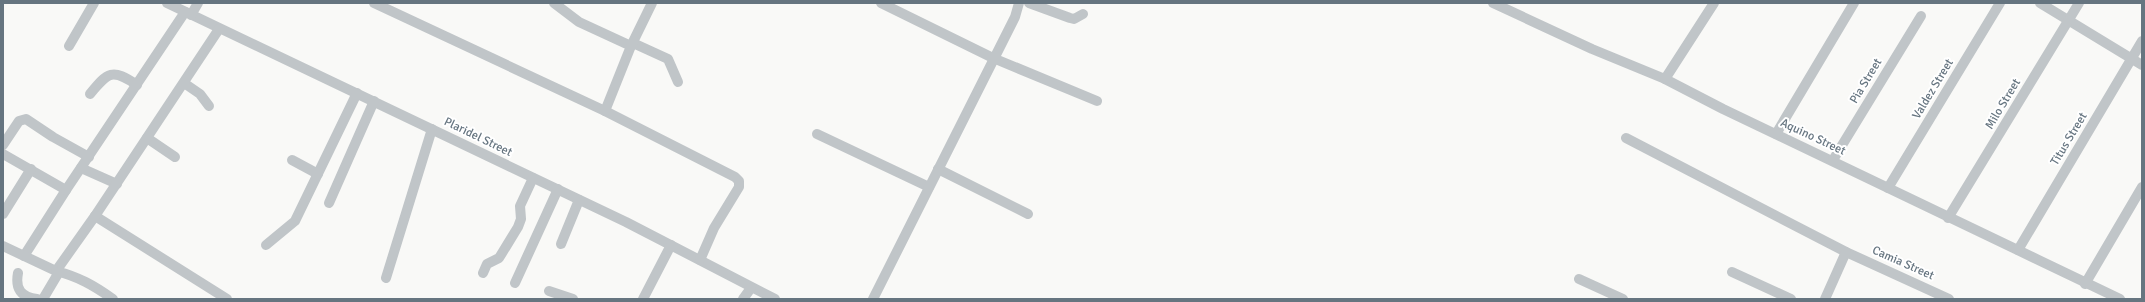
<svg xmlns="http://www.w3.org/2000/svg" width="2145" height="302" font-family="Signika,sans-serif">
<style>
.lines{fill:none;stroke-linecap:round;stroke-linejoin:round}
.minor{stroke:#c0c5c8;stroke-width:10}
.labels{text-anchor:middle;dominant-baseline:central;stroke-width:4;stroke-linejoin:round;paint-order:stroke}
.street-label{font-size:12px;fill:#667580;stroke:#fff}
</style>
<rect width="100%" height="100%" fill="#f9f9f7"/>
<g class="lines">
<!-- minor -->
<g class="minor">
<path d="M167,3l459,219 149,77"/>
<path d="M374,3l231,108 130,66 4,4v6l-25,41 -14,32"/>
<path d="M554,3l25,19 52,24 -26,65"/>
<path d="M881,3l112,55 104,43"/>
<path d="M1029,3l41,15 4,1 9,-5"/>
<path d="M1493,3l99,46 73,30 58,30 397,190"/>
<path d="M2040,3l102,62"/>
<path d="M191,15l7,-12"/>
<path d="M633,43l35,16 10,23"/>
<path d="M69,46l25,-43"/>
<path d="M631,46l21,-43"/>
<path d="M1665,79l49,-76"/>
<path d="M184,83l16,11 9,12"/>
<path d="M90,94c18,-22 22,-26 47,-9"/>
<path d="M817,134l112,53"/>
<path d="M1776,134l78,-131"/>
<path d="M147,138l28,19"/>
<path d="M1626,138l220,114 103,47"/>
<path d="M3,145l16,-24 7,-2 27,18 36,20"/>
<path d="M3,154l63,36 -42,66"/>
<path d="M292,160l26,14"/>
<path d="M1833,160l88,-144"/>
<path d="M81,168l36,16"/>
<path d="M938,169l90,45"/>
<path d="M1888,188l112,-185"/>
<path d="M66,190l119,-178"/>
<path d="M329,203l45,-102"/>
<path d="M3,214l28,-45"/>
<path d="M95,216l132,83"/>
<path d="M1948,218l131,-215"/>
<path d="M561,244l18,-44"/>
<path d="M266,245l29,-24 62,-128"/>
<path d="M3,246l53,25 39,-55 124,-187"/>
<path d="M2018,250l124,-209"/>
<path d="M56,271c23,6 37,14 57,28"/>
<path d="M1732,272l59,27"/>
<path d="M18,273c-3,16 3,24 19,26"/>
<path d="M483,273l4,-9 12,-6 19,-31 3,-8 -1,-13 13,-28"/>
<path d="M386,278l46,-149"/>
<path d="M1579,279l44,20"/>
<path d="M515,283l43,-94"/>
<path d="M2085,284l57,-97"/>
<path d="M549,291l24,8"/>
<path d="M43,299l16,-27"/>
<path d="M643,299l28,-54"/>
<path d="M743,299l8,-11"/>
<path d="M873,299l142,-282 4,-14"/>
<path d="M1825,299l21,-47"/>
</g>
</g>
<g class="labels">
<!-- street labels -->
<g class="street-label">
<text transform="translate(1866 81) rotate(-59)">Pia Street</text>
<text transform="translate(1933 89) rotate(-59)">Valdez Street</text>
<text transform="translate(2003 104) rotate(-59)">Milo Street</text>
<text transform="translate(478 137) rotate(26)">Plaridel Street</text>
<text transform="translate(1813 137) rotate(25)">Aquino Street</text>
<text transform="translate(2069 139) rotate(-59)">Titus Street</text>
<text transform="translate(1903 263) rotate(24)">Camia Street</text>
</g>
</g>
<!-- border -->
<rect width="2145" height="302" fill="none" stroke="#667580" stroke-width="8"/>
</svg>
